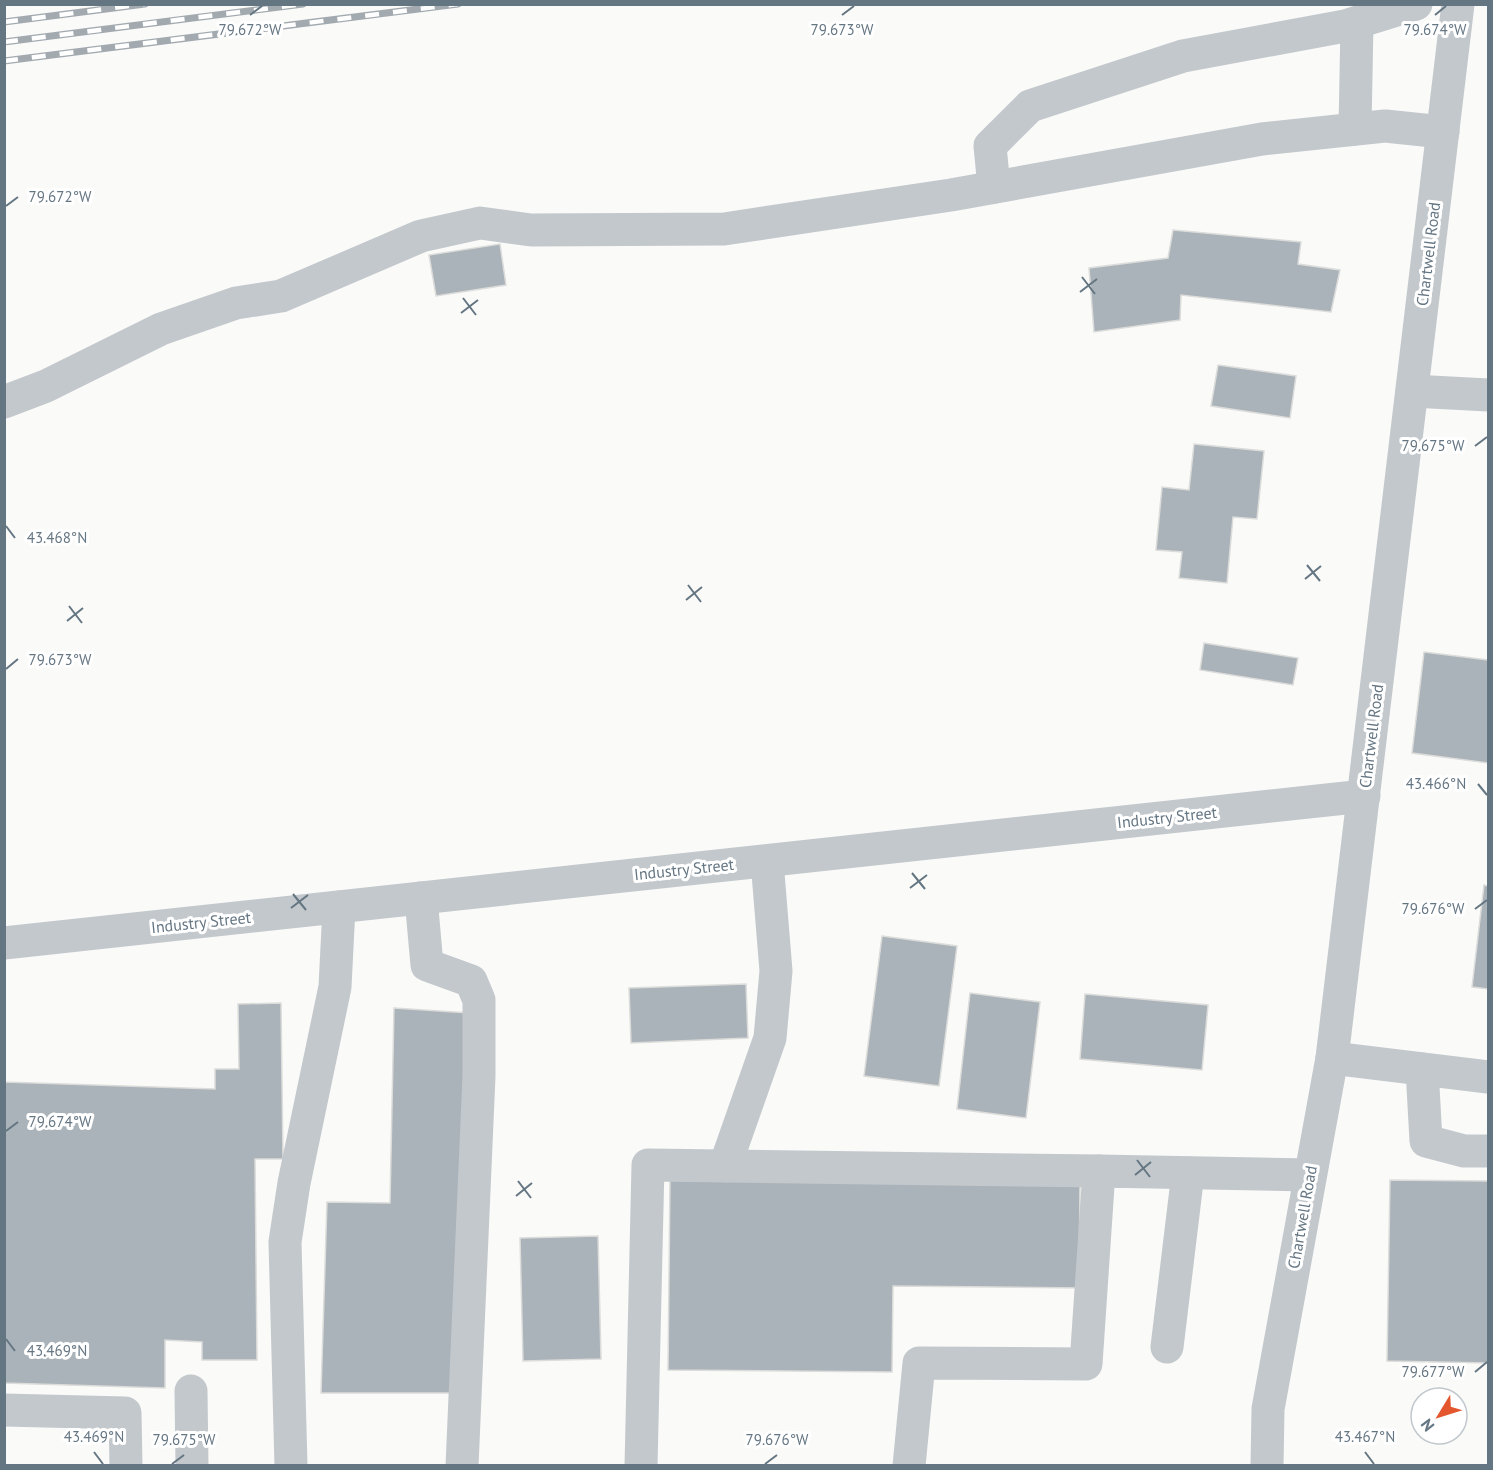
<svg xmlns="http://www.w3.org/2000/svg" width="1493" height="1470" font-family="'PT Sans',sans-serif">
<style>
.building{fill:#aab3b9;stroke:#dcdcda;stroke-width:1.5}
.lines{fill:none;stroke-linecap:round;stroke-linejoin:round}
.minor{stroke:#c3c8cc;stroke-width:33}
.rail-casing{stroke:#a2aab0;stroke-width:7}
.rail{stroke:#fff;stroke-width:4.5;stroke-dasharray:14;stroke-linecap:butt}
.ticks{fill:none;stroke:#657683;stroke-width:2}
.labels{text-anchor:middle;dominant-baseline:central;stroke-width:6;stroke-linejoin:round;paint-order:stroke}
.street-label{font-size:16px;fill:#657683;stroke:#fff}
.ticks-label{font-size:15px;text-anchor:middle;fill:#657683;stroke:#fff;stroke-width:6;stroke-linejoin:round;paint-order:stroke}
</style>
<rect width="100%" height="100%" fill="#fafaf8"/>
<!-- building -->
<g class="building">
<path d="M1173,230l128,12 -3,22 42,6 -9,42 -150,-17 -1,25 -86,12 -5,-64 79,-10z"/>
<path d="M500,244l6,41 -70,11 -7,-41z"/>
<path d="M1218,365l78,11 -6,42 -79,-12z"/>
<path d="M1194,444l70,7 -7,68 -24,-2 -6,66 -48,-5 3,-26 -26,-2 6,-63 27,3z"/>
<path d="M1204,643l94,15 -5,27 -93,-15z"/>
<path d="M1424,652l64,8v103l-76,-10z"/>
<path d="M1484,885l4,1v103l-16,-2z"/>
<path d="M882,936l75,10 -18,140 -75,-10z"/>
<path d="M746,984l2,54 -117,5 -2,-55z"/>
<path d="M970,993l70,9 -14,116 -69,-9z"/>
<path d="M1085,994l123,11 -6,65 -122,-11z"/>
<path d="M281,1003l2,156h-28l2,201h-55v-18l-37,-2v48l-161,-5v-301l211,7v-20h24l-1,-65z"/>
<path d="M394,1008l75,5 -8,380h-140l6,-191 63,1z"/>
<path d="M670,1180l410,4 -1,104 -186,-2 -1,86 -224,-2z"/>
<path d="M1390,1180l98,1v182l-101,-2z"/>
<path d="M598,1236l3,123 -78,2 -3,-123z"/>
</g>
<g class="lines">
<!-- minor -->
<g class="minor">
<path d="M1355,129l2,-106"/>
<path d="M994,187l-4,-41 40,-40 153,-50 162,-30 71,-22"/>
<path d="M1412,391l76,4"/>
<path d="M4,402l42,-16 115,-57 75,-26 45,-7 140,-60 59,-13 51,7 193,-1 227,-34 311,-56 123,-13 58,6"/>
<path d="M421,898l6,67 44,16 8,19v76l-17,390"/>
<path d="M4,943l1360,-147"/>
<path d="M1332,1058l156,19"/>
<path d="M1422,1069l4,72 38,10h24"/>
<path d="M725,1166l45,-128 6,-67 -9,-110"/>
<path d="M1167,1347l21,-174"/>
<path d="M191,1391l1,75"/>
<path d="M4,1410l121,3 1,53"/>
<path d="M291,1466l-6,-224 9,-59 41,-196 4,-80"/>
<path d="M641,1466l7,-301 451,6"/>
<path d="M909,1466l10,-103 167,1 13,-193 211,4"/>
<path d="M1267,1466l1,-57 64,-351 126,-1054"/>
</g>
<defs>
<g id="rail">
<path d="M4,22l141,-18"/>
<path d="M4,42l299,-38"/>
<path d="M4,61l454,-57"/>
</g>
</defs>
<!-- rail casing -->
<use href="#rail" class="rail-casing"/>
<!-- rail -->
<use href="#rail" class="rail"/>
</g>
<!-- ticks -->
<path class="ticks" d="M250,15l12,-9M842,15l12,-9M1435,15l11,-9M6,206l12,-9M1082,277l13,17M1080,292l17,-13M463,298l13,17M461,313l17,-13M1475,446l12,-9M6,526l9,12M1307,565l13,16M1305,579l16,-13M688,585l13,17M686,600l16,-13M69,606l13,17M67,621l16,-13M6,669l12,-10M1478,784l9,11M912,873l13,16M910,888l17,-13M293,894l13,16M291,908l17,-13M1475,909l12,-9M6,1131l12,-9M1137,1160l13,17M1135,1175l16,-13M518,1181l13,17M516,1196l16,-13M6,1339l9,12M1475,1372l12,-10M94,1452l9,12M1365,1452l9,12M172,1464l12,-9M765,1464l12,-9"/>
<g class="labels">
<!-- street labels -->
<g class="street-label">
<text transform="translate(1428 254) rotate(-83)">Chartwell Road</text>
<text transform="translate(1371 736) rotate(-83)">Chartwell Road</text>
<text transform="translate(1167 817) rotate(-6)">Industry Street</text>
<text transform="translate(684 869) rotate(-6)">Industry Street</text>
<text transform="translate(201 922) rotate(-6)">Industry Street</text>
<text transform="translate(1302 1217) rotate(-80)">Chartwell Road</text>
</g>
</g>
<g class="ticks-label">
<text x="842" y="35">79.673°W</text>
<text x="1435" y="35">79.674°W</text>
<text x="250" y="35">79.672°W</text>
<text x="60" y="202">79.672°W</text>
<text x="1433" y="451">79.675°W</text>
<text x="57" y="543">43.468°N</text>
<text x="60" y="665">79.673°W</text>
<text x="1436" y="789">43.466°N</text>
<text x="1433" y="914">79.676°W</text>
<text x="60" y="1127">79.674°W</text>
<text x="57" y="1356">43.469°N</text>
<text x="1433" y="1377">79.677°W</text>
<text x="94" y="1442">43.469°N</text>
<text x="1365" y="1442">43.467°N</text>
<text x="184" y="1445">79.675°W</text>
<text x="777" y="1445">79.676°W</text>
</g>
<!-- border -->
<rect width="1493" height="1470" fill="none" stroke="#657683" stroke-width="12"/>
<!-- north arrow -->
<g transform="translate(1439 1416) rotate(232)"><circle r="28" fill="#ffffff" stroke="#c1c8cd" stroke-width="1.5"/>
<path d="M0-4.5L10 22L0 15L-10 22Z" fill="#e4572e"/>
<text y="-9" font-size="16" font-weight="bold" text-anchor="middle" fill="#657683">N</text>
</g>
</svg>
